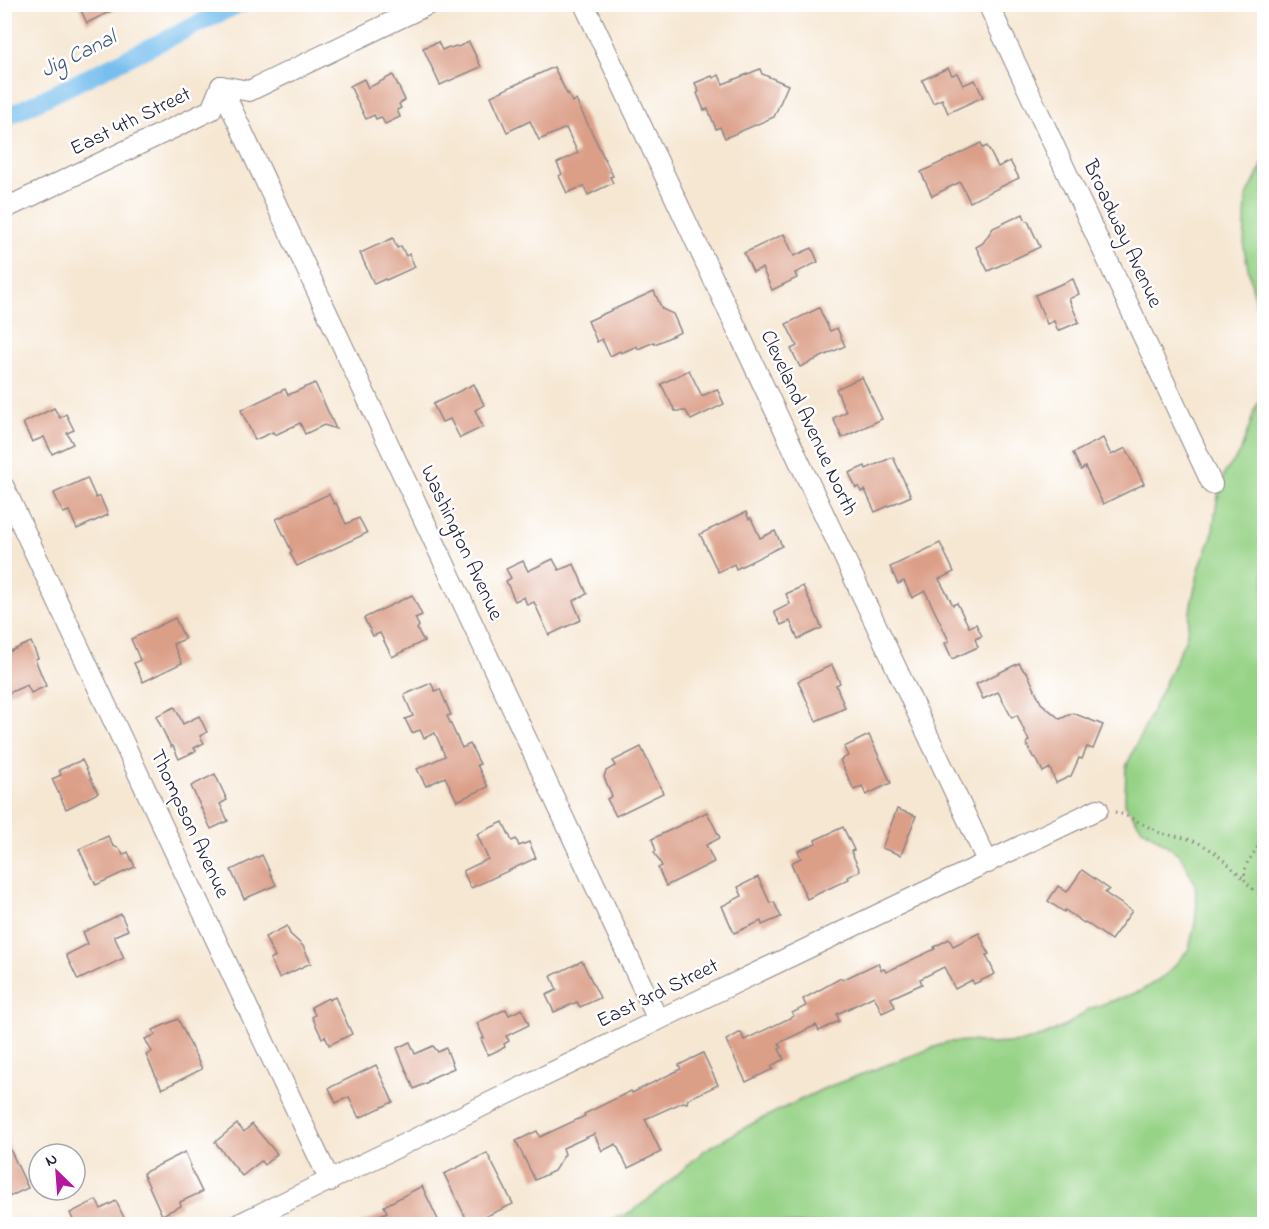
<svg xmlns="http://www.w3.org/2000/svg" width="1269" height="1229" font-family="'Indie Flower',sans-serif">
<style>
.green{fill:#97d387;stroke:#5c7a61;stroke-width:1.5}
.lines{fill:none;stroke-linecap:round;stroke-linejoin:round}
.canal{stroke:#76beee;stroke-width:18}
.building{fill:#db9e87}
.minor-casing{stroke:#8c8487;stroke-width:22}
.path{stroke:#8c8487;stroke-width:3;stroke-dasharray:1.5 4.5;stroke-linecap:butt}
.minor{stroke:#fff;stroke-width:20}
.labels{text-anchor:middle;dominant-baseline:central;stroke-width:5;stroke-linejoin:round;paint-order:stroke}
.street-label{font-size:21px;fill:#22223b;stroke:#fff}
.water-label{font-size:22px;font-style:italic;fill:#3f597a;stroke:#fff}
</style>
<rect width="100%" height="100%" fill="#fff"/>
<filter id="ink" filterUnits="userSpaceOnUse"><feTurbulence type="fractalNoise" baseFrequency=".0167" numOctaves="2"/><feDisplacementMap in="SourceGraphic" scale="12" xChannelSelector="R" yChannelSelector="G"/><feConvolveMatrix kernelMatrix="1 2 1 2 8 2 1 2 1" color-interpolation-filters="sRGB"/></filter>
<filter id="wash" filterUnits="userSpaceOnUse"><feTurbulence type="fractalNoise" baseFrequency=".008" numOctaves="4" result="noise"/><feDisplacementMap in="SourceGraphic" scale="24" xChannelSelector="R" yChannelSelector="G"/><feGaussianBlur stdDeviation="1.35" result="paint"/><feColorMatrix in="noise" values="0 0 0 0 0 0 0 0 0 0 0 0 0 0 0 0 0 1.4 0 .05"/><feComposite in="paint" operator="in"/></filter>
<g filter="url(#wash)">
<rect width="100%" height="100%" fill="#f6e7d3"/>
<!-- green -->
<g class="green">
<path d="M1264,162v180l-20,-93 2,-51z"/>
<path d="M1264,390v834h-664l31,-12 22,-16 52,-46 52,-29 68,-33 123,-46 24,-1 20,3 31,-2 22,-7 23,-11 21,-15 52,-18 26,-17 22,-25 6,-25 2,-21 -2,-20 -15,-28 -39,-28 -16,-23 1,-37 60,-129 5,-33 9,-39 12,-29 5,-36 7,-27 16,-21 16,-46z"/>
</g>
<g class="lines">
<!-- canal -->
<path class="canal" d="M4,118l235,-114"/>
</g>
<g id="blocks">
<!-- building -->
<g class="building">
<path d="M78,4h47l-38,19z"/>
<path d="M438,42l4,8 7,-3 1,1 6,-2 2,1 11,-5 12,25 -41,18 -17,-37z"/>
<path d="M554,67l13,27 1,-1 4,9 4,-2 37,76 -3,1 3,6 -25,12 -4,-9 -17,7 -8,-17 3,-2 -5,-11 21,-10 -12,-25 -27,12 -9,-19 -23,11 -16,-36z"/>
<path d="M948,68l4,7 5,-2 6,12 12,-5 8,17 -35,16 -6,-14 -9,4 -11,-23z"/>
<path d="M760,69l2,5 26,11 -14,32 -49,21 -5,-11 -4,2 -8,-20 -4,1 -7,-17 2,-1 -4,-9 17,-7 1,2 6,-3 4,9z"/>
<path d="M393,75l12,25 -6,4 2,4 -4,2 3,7 -15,7 -4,-7 -5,2 -2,-4 -8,4 -16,-33 14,-7 4,9z"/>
<path d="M981,143l2,5 4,-2 11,21 12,-6 9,17 -49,24 -10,-20 -28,14 -11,-24z"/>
<path d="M1023,214l3,7h2l12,26 -52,24 -12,-24 7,-4 10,-15z"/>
<path d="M784,234l10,22 18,-8 6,14 -23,11 2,5 -25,12 -10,-22 -9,4 -9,-19z"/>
<path d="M393,238l4,10 4,-2 5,10 3,-2 6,13 -29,13 -1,-1 -11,5 -14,-31z"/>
<path d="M1073,279l6,15 -10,5 10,23 -21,9 -4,-10 -7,3 -12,-29z"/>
<path d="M654,291l8,18 11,5 8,18 -26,12 -1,-2 -16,7 -1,-3 -16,7 -1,-2 -10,5 -8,-17 -5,3 -9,-21z"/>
<path d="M819,308l11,23 7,-3 8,18 -45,21 -9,-18 6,-3 -11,-22z"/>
<path d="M689,370l13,26 15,-7 7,15 -33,16 -5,-9h-11l-14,-27z"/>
<path d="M862,377l20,42 -40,19 -9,-20 13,-6 -10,-23z"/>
<path d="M315,383l21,46 -12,-4 -19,9 -5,-11 -25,12 -2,-3 -18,8 -14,-30 44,-21 3,6z"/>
<path d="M474,384l10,21 -9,5 8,17 -23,11 -10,-19 -8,3 -9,-18z"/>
<path d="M54,408l6,10 6,-4 8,16 -7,3 6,11 -21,10 -8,-17 -12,5 -9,-19z"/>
<path d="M1103,438l8,17 15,-7 18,36 -41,20 -18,-37 -4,3 -8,-17z"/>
<path d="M893,457l18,39 -36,16 -10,-22 -4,2 -2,-5 -3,1 -7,-15 16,-7 1,3z"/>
<path d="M87,478l9,20 4,-2 8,19 -31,14 -8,-18 -6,2 -9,-20z"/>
<path d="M329,494l5,10 2,-1 10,21 13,-6 8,15 -70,33 -7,-13 2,-1 -16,-33z"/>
<path d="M746,512l3,7 2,-1 9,20 15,-7 7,15 -46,23 -2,-5 -16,8 -18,-38z"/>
<path d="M940,543l14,29 -15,7 14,26 4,-2 12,24 7,-3 6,12 -7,3 3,8 -26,12 -7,-16 4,-2 -24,-50 -13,7 -8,-17 -6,3 -8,-17z"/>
<path d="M553,559l6,11 15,-6 13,30 -14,7 8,19 -32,15 -15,-33 -7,3 -3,-8 -9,4 -9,-20 5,-3 -5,-9 17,-8 5,10z"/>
<path d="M803,586l19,42 -24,11 -8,-18 -9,4 -7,-13 16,-8 -4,-10z"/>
<path d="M412,595l10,20 -7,3 4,8 -2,3 7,12 -32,16 -12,-24 -7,3 -9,-18z"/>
<path d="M175,618l10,21 -12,5 9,19 -39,19 -9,-19 6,-3 -9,-21z"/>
<path d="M31,642l7,16 -3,1 11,27 -15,7 -4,-8 -23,10v-41z"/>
<path d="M1019,663l5,8 3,1 14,31 19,16 13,-6 30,12 -10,24 -6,-2 -5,12 -3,-1 -8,18 -15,7 -6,-15 -7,4 -7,-14h-1l-2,-1 -6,-12v-3l2,-1 -12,-26 -5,3 -14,-26 -15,7 -7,-15z"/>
<path d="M832,665l8,18 -4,2 9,23 -29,13 -18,-40z"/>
<path d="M431,683l4,8 5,-2 11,26 -4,1 15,32 8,-4 10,20 -3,1 11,22 -31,14 -12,-24 -19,9 -9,-17 28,-13 -10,-23 -11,5 -4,-8 -8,3 -7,-14 8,-3 -9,-21z"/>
<path d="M175,707l8,17 16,-8 8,16 -7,4 4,7 -10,5 2,3 -17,8 -6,-13 -2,1 -15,-31z"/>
<path d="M869,735l22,48 -25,12 -4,-9 -8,4 -14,-30 8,-4 -4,-9z"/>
<path d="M641,747l22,46 -47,23 -9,-17 5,-3 -8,-19 2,-6 9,-5 -2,-5z"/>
<path d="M82,760l16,33 -32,16 -14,-30 9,-4 -2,-5z"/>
<path d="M215,774l12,26 -7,4 8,17 -17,8 -20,-43z"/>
<path d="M897,809l19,7 -15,39 -19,-7z"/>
<path d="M707,812l13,26 -14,7 8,17 -48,24 -8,-18 4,-2 -8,-14 2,-1 -4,-12z"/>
<path d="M503,822l9,19 4,-2 3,7 10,-4 7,16 -65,30 -8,-17 25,-12 -11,-25z"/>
<path d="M843,827l11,23 -3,1 9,20 -12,6 1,2 -42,20 -16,-36 10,-5 -3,-7 18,-8 -1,-3z"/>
<path d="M108,836l5,10 7,3 3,6 5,-3 7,15 -39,18 -17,-36z"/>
<path d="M262,855l14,30 -32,14 -13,-29z"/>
<path d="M1082,870l27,19 -4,4 27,18 -21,29 -26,-18 -1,1 -19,-13 -1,2 -16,-11 10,-15 9,6z"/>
<path d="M758,877l12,26 4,-1 7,15 -19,8 -1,-4 -27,12 -12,-27 20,-10 -4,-9z"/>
<path d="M121,914l7,16 -14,6 10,22 -46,22 -12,-25 22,-11 -5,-12z"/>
<path d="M287,926l3,8 13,12 8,17 -32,15 -9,-19 5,-2 -10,-20z"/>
<path d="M979,933l10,21 -3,1 9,19 -21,10 -2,-4 -17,9 -11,-22 -24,12 2,5 -31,14 4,9 -13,6 -8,-17 -37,18 2,7 -20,10 -3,-6 -37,18 2,5 -2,1 5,10 -13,7 2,3 -27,13 -20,-42 15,-8 3,8 50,-24 -2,-3 14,-7 -3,-7 38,-21 1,2 36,-17 3,7 3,-1 2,3 49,-23 -1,-2 15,-8 4,7z"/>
<path d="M582,961l18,37 -20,9 -3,-5 -23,10 -8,-17 11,-5 -6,-14z"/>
<path d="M335,997l17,37 -23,11 -4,-9 -3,2 -10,-21 3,-2 -4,-8 17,-9 1,2z"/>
<path d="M506,1009l3,6 13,-6 7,16 -23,11 3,5 -5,3 1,3 -17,8 -7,-16 3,-1 -7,-15z"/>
<path d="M178,1019l24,50 -40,20 -16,-34 6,-3 -7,-13 10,-4 -2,-5z"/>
<path d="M410,1042l5,12 18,-8 5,6 8,-4 8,20 -23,10 1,1 -4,2v1l-14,7 -17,-41z"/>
<path d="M703,1053l15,32 -30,14 -1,4 -4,-1 -38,17 16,33 -33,16 -12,-24 -14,7 -8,-17 -31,14 2,6 -11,17 -19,9 -19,-39 21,-10 3,6 45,-21 -1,-2 47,-23 1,2 49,-24 -2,-4z"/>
<path d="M376,1065l17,37 -34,16 -10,-21 -13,6 -7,-15z"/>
<path d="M237,1124l7,8 8,-8 25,30 -13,11 -3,-4 -19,15 -27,-34z"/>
<path d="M4,1136l24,52 -24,11z"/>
<path d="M185,1152l6,14 -1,1 12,25 -22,10 1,4 -19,9 -19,-42z"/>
<path d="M487,1153l26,51 -44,20 -25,-50z"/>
<path d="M422,1186l18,38h-81l28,-12 -3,-6z"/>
<path d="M96,1200l5,9 15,-8 11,23h-52l-5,-11z"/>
</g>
</g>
</g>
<g filter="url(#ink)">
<use href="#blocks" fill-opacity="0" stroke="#8c8487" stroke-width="1.5"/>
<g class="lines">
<defs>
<g id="minor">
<path d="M584,4l404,859"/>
<path d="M988,4l224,480"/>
<path d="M221,86l437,934"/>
<path d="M4,209l207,-99 10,-24 28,5 180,-87"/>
<path d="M4,487l242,517 84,177"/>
<path d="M239,1224l349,-169 70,-35 440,-211"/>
</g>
</defs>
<!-- minor casing -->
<use href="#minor" class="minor-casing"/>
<!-- path -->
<g class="path">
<path d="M1115,812c15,4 29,13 43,20 10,4 22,4 33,8 23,8 35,23 53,39"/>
<path d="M1264,837l-18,28 -2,14 7,9 13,6"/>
</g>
<!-- minor -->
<use href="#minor" class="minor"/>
</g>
</g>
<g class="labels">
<!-- street labels -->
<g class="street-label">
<text transform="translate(131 122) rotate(-26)">East 4th Street</text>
<text transform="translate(1122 234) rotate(65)">Broadway Avenue</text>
<text transform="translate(808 423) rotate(65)">Cleveland Avenue North</text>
<text transform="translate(461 543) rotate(65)">Washington Avenue</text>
<text transform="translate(189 824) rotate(65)">Thompson Avenue</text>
<text transform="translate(658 994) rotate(-26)">East 3rd Street</text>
</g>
<!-- water labels -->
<g class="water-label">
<text transform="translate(79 55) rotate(-26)">Jig Canal</text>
</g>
</g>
<!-- margin -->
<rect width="1269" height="1229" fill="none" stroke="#fff" stroke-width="24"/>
<!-- north arrow -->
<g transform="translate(57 1172) rotate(335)"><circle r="28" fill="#ffffff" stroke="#a7a7b1" stroke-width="1.5"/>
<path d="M0-4.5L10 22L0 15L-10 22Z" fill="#b5179e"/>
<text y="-9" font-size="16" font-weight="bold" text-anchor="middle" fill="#22223b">N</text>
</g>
</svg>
